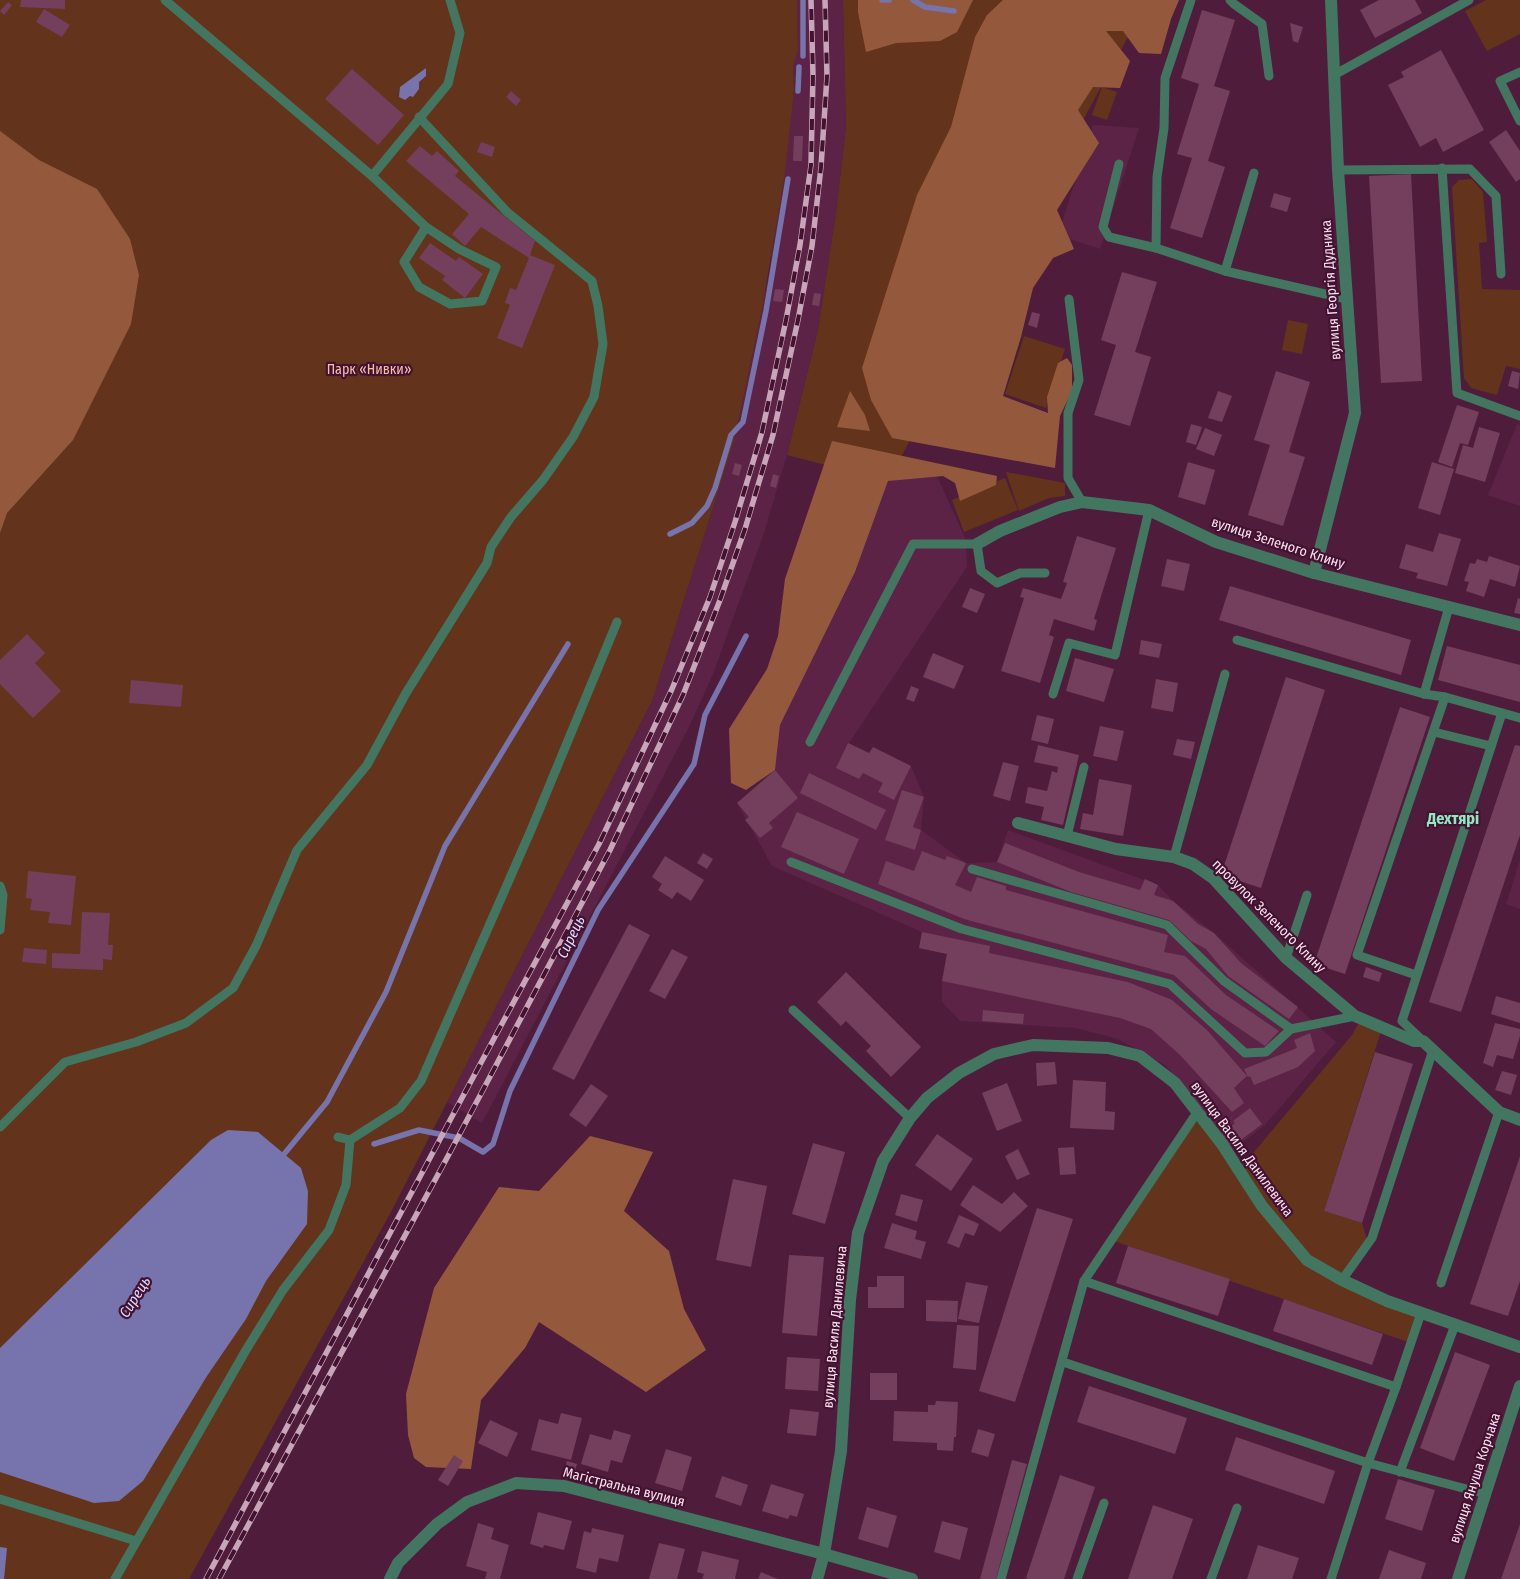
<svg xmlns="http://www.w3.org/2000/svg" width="1520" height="1579" font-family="'Fira Sans Condensed',sans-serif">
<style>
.built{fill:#5c2346}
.green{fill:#64331b}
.forest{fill:#94593d}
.water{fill:#7673ad}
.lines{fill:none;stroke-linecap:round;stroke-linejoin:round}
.stream{stroke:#7673ad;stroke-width:5.5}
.building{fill:#743e5d}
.service{stroke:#427661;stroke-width:9}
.minor{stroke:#427661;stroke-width:12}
.rail-casing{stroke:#c8a6b9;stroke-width:5.5}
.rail{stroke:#441231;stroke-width:4;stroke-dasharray:11;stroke-linecap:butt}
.labels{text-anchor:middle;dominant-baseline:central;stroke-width:4.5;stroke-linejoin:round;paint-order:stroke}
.street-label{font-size:14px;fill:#fce1ef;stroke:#441231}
.park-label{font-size:14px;fill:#f6c0a8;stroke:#441231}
.water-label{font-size:15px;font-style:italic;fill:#dcdcff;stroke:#441231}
.quarter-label{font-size:16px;font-weight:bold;fill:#90e7c2;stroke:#441231}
</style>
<rect width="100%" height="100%" fill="#4f1d3b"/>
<!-- built -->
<g class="built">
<path d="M797,0h46l3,127 -10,86 -18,117 -31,125 -23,78 -51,141 -24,53 -207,396 -35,-21 205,-401 82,-260 35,-168 25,-182 -1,-25 5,-15z"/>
<path d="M1093,125l46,3 -39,121 -42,-14z"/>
<path d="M1517,424l3,1v81l-32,-11z"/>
<path d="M936,474l29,64 2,29 -118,176 20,10 4,-6 38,19 13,31 -3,33 45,33 31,-1 11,-32 150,55 15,16 41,32 122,109 -71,83 -34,26 -34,-49 -32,-37 -47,-26 -43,-11 -115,-7 -18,-19v-21l5,-27 -28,-6 3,-16 -150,-66 -35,-63 38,-33 5,-45 75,-153 33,-91z"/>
<path d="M1520,860v49l-14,-5z"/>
</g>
<!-- green -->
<g class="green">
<path d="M0,0h797l1,51 -5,15 1,25 -10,88 -22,130 -28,132 -82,260 -260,509 -203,369h-189z"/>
<path d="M843,0h305l-260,481 -101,-26 31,-125 18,-117 10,-86z"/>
<path d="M1486,0h34v34l-33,17 -22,-40z"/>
<path d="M1102,87l15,5 -10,28 -15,-5z"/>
<path d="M1472,179l11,13 4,50 -8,1 3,46 38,1v79l-14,-3 -9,29 -26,-7 -7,-10 -12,-191 7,-7z"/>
<path d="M1288,320l20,4 -6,30 -20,-4z"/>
<path d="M1024,336l41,13 -19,59 -41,-14z"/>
<path d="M1006,472l59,11v13l-16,2 -30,13z"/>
<path d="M1005,478l13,32 -54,22 -12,-32z"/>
<path d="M1361,1019l21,9 -58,183 38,12 6,20 -26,37 79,33 -10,30 -300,-103 84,-126 44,56 113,-135z"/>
</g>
<!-- forest -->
<g class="forest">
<path d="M858,0h115l-16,32 -17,9 -44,2 -30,9 -8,-40z"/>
<path d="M1003,0h176l-8,19 -10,35 -22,-1 -16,-22h-17l24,30 -10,27 -27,-1 -15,23 21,33 -42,67 17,39 -21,9 -20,30 -12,49 -18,59 45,17 -1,-16 11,-34 9,-5 5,7v26l-12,25 -5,52 -163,-30 -21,-38 -9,-32 55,-173 34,-68 24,-90 12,-22z"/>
<path d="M0,131l39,29 58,29 33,50 9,36 -8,49 -58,116 -66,73 -7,20z"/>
<path d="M850,391l15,24 5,16 -33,-4z"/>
<path d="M832,441l165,35 -1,9 -36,16 -5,-18 -12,-7 -55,5 -33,91 -75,153 -5,45 -29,20 -15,-7 -2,-54 38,-60 11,-33 7,-57z"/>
<path d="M590,1136l63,16 -29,59 45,40 15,58 22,41 -60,42 -107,-70 -14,26 -44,52 -10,69 -45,-2 -12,-9 -6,-23 -2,-41 28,-106 65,-101 40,4z"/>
</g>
<!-- water -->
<g class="water">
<path d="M426,68v8l-7,6v7l-6,8 -3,-1 -5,4 -6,-3 1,-10z"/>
<path d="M228,1130l30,2 43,36 7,23 -1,33 -41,57 -20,38 -39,57 -64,105 -24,20 -25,2 -94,-31v-124l211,-208z"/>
<path d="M0,1547l7,1 -3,31h-4z"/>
</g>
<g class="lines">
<!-- stream -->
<g class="stream">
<path d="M803,0v56"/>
<path d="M882,0h7"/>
<path d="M913,0l12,7 29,4"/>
<path d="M798,91l1,-24"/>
<path d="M670,534l22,-11 15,-17 8,-18 16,-53 12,-13 23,-111 22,-132"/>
<path d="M374,1144l45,-14 40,8 24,14 10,-8 17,-53 88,-181 96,-146 11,-49 41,-79"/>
<path d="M280,1159l47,-57 59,-110 59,-146 123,-202"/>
</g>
</g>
<!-- building -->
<g class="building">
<path d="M21,0h44v9l-45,-2z"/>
<path d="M1379,0h36l7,13 -47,25 -15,-28z"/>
<path d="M8,2l4,3 -8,10 -4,-4z"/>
<path d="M44,9l26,16 -8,12 -26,-15z"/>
<path d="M1202,10l33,10 -21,66 16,5 -22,70 17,6 -23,71 -32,-10 22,-70 -15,-4 22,-70 -18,-6z"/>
<path d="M1290,23l13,4 -5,16 -5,-2z"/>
<path d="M1441,50l43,80 -41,22 -7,-14 -16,9 -32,-62 16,-8 -3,-5z"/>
<path d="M352,69l52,46 -26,30 -53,-46z"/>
<path d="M511,91l10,9 -5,6 -10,-9z"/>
<path d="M1506,130l14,21v28l-4,3 -27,-40z"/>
<path d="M794,136h9l-1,25h-9z"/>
<path d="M481,142l14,5 -3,10 -15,-5z"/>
<path d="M420,146l12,10 5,-5 22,20 -4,5 80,65 -5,14 25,10 -33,83 -25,-10 13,-33 -5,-2 5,-15 6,2 13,-32 -48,-31 -16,19 -13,-12 17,-20 -63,-53z"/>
<path d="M1411,174l11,207 -41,2 -12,-207z"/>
<path d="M1274,193l17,5 -4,14 -17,-5z"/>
<path d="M430,243l26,18 3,-4 24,17 -18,24 -23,-18 3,-4 -26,-18z"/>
<path d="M1122,272l35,10 -22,70 16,5 -21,69 -36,-11 22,-70 -15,-5z"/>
<path d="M775,289l9,1 -2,12 -9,-1z"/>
<path d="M814,293l7,1 -2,12 -7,-1z"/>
<path d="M1032,312l8,2 -3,14 -9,-3z"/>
<path d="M1276,371l34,11 -21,70 16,5 -22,69 -35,-11 22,-70 -16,-5z"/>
<path d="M1512,371l8,2 -2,16 -10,-3z"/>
<path d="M1218,391l14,5 -10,26 -14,-4z"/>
<path d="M1457,405l22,7 -11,33 -8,-2 -8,24 -14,-5z"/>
<path d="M1191,424l11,3 -6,18 -10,-3z"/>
<path d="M1479,427l21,6 -15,49 -30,-9 8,-28 10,3z"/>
<path d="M1205,428l17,7 -8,21 -18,-7z"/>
<path d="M1188,462l27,8 -10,35 -27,-8z"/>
<path d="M1432,462l22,7 -14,46 -22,-7z"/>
<path d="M735,463l7,2 -3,11 -7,-2z"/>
<path d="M773,474l6,2 -3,12 -6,-2z"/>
<path d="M1439,533l22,6 -14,47 -31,-8 2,-5 -19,-5 7,-24 27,8z"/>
<path d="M1077,536l39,12 -22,71 3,1 -3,11 -40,-12 -5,16 5,2 -14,46 -39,-12 23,-73 -4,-1 3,-9 38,11 6,-16 -4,-1z"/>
<path d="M1489,556l31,10 -5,21 -25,-8 -6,18 -18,-6 3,-9 -5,-1 6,-18 5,1 2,-5 10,3z"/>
<path d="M1167,559l23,5 -6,27 -23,-5z"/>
<path d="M1230,586l181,54 -10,35 -182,-55z"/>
<path d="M970,588l15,6 -8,19 -15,-6z"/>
<path d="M1518,598l2,1v15l-6,-1z"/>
<path d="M27,634l18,19 -10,10 26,28 -28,27 -33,-34v-24z"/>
<path d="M1141,640l21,4 -3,14 -20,-4z"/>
<path d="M1447,646l73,19v37l-82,-22z"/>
<path d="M933,653l31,13 -10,23 -31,-12z"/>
<path d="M1075,658l39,11 -10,33 -38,-11z"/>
<path d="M1286,677l39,13 -64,198 -40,-13z"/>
<path d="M1156,679l22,4 -5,29 -22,-4z"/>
<path d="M131,680l52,5 -2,22 -52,-4z"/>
<path d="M911,686l8,3 -5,13 -8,-3z"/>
<path d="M1400,707l30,10 -85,257 -31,-10z"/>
<path d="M1037,715l17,4 -6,25 -17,-4z"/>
<path d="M1100,726l24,5 -7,30 -24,-5z"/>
<path d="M1177,739l18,3 -4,17 -18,-4z"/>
<path d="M848,743l21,10 4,-6 38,19 -17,34 -16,-8 5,-9 -20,-10 -4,6 -23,-11z"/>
<path d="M1038,745l41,10 -16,70 -22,-5 3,-13 -19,-4 3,-16 19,4 5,-20 5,2 1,-6 -24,-5z"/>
<path d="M1515,745l5,1v89l-59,177 -32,-10z"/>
<path d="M1003,762l16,4 -9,35 -17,-5z"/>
<path d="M775,770l23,28 -29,25 4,5 -13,10 -15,-18 4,-3 -12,-14z"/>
<path d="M809,773l77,37 -10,20 -76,-37z"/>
<path d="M1099,779l33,6 -9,51 -43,-7 3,-16 10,2z"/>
<path d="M902,790l22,7 -11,30 8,3 -6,20 -30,-10z"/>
<path d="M797,812l62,27 -15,35 -63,-27z"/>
<path d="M1005,843l74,29 61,18 5,-11 13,6 -4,10 19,6 25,23 16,9 27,30 57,44 -9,12 -61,-43 -22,-27 -15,-8 -22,-21 -98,-28 -74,-30z"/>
<path d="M922,851l23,9 2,-4 19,7 -11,22 16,7 6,-15 29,9v4l162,45 -4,17 21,4 41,39 53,36 -14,15 -54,-37 -37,-34 -210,-56 -86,-35 8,-23 28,10z"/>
<path d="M703,853l10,6 -6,10 -10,-6z"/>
<path d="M665,856l39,24 -13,21 -14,-9 -5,7 -14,-9 4,-6 -10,-7z"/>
<path d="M28,871l48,5 -5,49 -23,-2 2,-11 -20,-2 2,-11 -6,-1z"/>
<path d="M82,912l28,1 -2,32h5l-1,15 -9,-1v11l-51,-2v-15l28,1z"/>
<path d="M629,924l21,11 -76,145 -22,-11z"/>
<path d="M922,932l68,14 -1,7 139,29 44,18 35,30 40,46 -13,12 10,15 -12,9 -52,-57 -29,-26 -31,-11 -178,-37 5,-27 -28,-6z"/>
<path d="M24,948l23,2 -1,14 -24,-2z"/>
<path d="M672,949l16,8 -23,42 -16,-8z"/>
<path d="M1366,967l16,6 -3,9 -16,-5z"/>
<path d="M846,972l75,75 -30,30 -25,-26 5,-5 -25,-25 -5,5 -24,-24z"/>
<path d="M1496,996l24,7v20l-29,-9z"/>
<path d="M983,1010l41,4 -1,10 -41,-3z"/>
<path d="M1495,1023l25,6v7l-7,23 -16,-4 -4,12 -10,-4z"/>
<path d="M1310,1033l5,18 -17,16 -44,18 -4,-9 -2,1 -4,-8 53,-21 -3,-8z"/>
<path d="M1375,1052l38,12 -51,159 -38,-12z"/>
<path d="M1055,1062l2,22 -20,2 -1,-23z"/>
<path d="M1502,1071l15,4 -6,20 -16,-5z"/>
<path d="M1073,1080l33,2 -1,29 10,1 -1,18 -44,-2z"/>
<path d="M1007,1083l15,38 -25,10 -15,-38z"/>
<path d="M591,1084l17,12 -22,31 -17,-12z"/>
<path d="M1250,1108l12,16 -30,23 -11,-13 14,-11 -2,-2z"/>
<path d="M937,1134l36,25 -22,32 -36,-26z"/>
<path d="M813,1143l32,9 -20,72 -33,-10z"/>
<path d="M1074,1147l2,27 -16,1 -2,-27z"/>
<path d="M1018,1149l12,25 -13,6 -12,-24z"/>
<path d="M1520,1156v125l-12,35 -38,-12z"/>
<path d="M733,1179l34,7 -16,81 -35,-7z"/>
<path d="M973,1185l29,19 12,-12 14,14 -28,26 -40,-27z"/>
<path d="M901,1194l22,6 -6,22 -22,-7z"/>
<path d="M1037,1208l36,11 -58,183 -36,-11z"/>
<path d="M959,1215l20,9 -5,12 -9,-3 -6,15 -12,-5z"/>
<path d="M892,1223l25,8 -2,8 11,3 -5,17 -37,-11z"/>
<path d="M1128,1246l102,33 -12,37 -102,-33z"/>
<path d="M789,1255l35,2 -7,79 -35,-3z"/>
<path d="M877,1276h27v32h-36v-21h9z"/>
<path d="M966,1282l22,4 -9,37 -21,-4z"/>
<path d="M1284,1299l99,35 -11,31 -99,-34z"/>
<path d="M926,1300l32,1 -1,21 -31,-1z"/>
<path d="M957,1325l22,1 -3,44 -23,-2z"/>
<path d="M1455,1352l35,13 -36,96 -34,-13z"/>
<path d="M787,1357l33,2 -2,32 -33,-2z"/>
<rect x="870" y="1373" width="27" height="27"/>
<path d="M1089,1386l98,32 -12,36 -98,-32z"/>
<path d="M936,1401l22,1 -2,35h-2l-1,14 -16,-1v-7l-44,-2 1,-30 34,1v-7h7z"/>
<path d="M790,1409l29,3 -3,24 -29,-3z"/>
<path d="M561,1413l21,5 -11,42 -40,-10 8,-31 19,5z"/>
<path d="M490,1420l28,13 -11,24 -29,-14z"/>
<path d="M978,1429l17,5 -7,23 -17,-5z"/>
<path d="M614,1430l17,5 -9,28 -11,-3 -3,12 -27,-8 9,-30 21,6z"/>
<path d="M1236,1437l99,34 -11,33 -99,-34z"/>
<path d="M666,1449l26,8 -10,34 -27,-8z"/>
<path d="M454,1455l9,6 -15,25 -10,-6z"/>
<path d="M1012,1460l15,4 -31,115h-16z"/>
<path d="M567,1461l10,3 -4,14 -10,-3z"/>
<path d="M1060,1475l35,12 -31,92h-36l-2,-1z"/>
<path d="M722,1476l26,9 -7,21 -26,-9z"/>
<path d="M1398,1479l37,11 -13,41 -37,-12z"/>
<path d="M771,1484l33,10 -7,23 -7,-2 -2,4 -26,-8z"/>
<path d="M1153,1505l40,14 -21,60h-44z"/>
<path d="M867,1507l30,9 -9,32 -30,-9z"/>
<path d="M538,1512l34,9 -8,29 -20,-5 -1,3 -13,-4z"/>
<path d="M942,1521l26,7 -8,32 -26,-8z"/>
<path d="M478,1523l16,5 -3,11 18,6 -9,34h-15l2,-7 -21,-6z"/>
<path d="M1520,1524v55h-19z"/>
<path d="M592,1528l32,7 -6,27 -19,-4 -3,15 -20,-5 8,-37 7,2z"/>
<path d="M659,1543l26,6 -8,30h-28z"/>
<path d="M1258,1545l41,13 -7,21h-45z"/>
<path d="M1389,1550l37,13 -5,16h-42z"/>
<path d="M702,1551l37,9 -4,19h-33l2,-5 -7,-2z"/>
<path d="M761,1572l17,7h-20z"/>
</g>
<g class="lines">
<!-- service -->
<g class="service">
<path d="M165,0l207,176 76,-92 12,-51 -10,-33"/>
<path d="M1191,0l-26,78 -1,50 -7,49 -1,71 69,23 122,28"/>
<path d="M1230,0l4,4 28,20 7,52"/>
<path d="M1520,72l-20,9 20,40"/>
<path d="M1334,75l135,-75"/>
<path d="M1119,164l-16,63 6,10 47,11"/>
<path d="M1442,168l15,225 63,23"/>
<path d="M1338,170l132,-1 26,27 5,78"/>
<path d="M372,176l54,51 -22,35 15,25 31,17 32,-3 14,-34 -37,-18 -33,-22"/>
<path d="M1225,271l29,-98"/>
<path d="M1069,299l10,81 -11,33v65l14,24"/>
<path d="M1237,640l187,54 25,-87"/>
<path d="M1053,694l16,-51 46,12 34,-145"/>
<path d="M1424,694l21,3 75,21"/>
<path d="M1434,732l57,14"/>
<path d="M810,742l103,-198h64l4,27 16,12 23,-10h25"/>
<path d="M1067,836l17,-69"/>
<path d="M1174,857l51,-183"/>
<path d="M791,862l171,67 208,55 75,69 21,-1 25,-23"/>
<path d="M972,869l195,56 57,56 67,48 64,-13"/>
<path d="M0,886l3,9 -3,35"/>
<path d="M1286,958l21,-63"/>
<path d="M1416,975l-59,-20 88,-258"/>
<path d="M793,1010l117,108"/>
<path d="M1423,1041l-21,-20 100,-308"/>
<path d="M0,1127l65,-65 71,-20 50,-19 47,-35 23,-42 41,-96 70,-85 39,-72 81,-130 4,-16 20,-30 32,-37 30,-43 21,-40 9,-53 -5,-38 -6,-25 -85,-69 -88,-95"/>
<path d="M338,1137l12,3 50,-32 21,-27 110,-251 86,-208"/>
<path d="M1342,1280l30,-42 61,-188"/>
<path d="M1084,1281l312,106"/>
<path d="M1441,1283l58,-171"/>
<path d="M1063,1362l305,101 106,28 12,2"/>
<path d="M1400,1472l55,-147"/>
<path d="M0,1499l136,42"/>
<path d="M115,1579l131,-229 37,-60 46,-60 17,-45 4,-45"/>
<path d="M1001,1579l83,-298 114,-170"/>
<path d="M1077,1579l27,-76"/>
<path d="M1211,1579l26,-71"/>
<path d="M1331,1579l37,-116 28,-76 25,-74"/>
</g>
<!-- minor -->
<g class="minor">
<path d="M977,544l23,-13 60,-24 22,-5 67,8 67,32 98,31 206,52"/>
<path d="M1314,573l41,-160 -17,-243 -7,-170"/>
<path d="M1018,823l98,26 58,8 19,7 20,14 73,80 69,58 59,25h9l76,71 21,8"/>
<path d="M390,1579l8,-16 39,-39 30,-22 49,-19 48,3 260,68 88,25"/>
<path d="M817,1579l7,-25 17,-103 9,-151 8,-67 25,-72 27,-43 17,-20 32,-25 35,-19 39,-9 75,3 32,8 35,27 47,61 40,62 45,54 35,20 45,21 133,46"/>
<path d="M1458,1579l62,-193"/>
</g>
<defs>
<g id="rail">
<path d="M206,1579l250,-470 143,-265 73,-155 38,-92 25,-75 27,-90 24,-112 14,-75 11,-80 2,-90 -2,-75"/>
<path d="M219,1579l229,-423 162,-306 73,-155 37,-95 25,-71 28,-94 25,-115 14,-74 9,-79 6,-91 -2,-76"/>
</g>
</defs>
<!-- rail casing -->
<use href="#rail" class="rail-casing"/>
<!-- rail -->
<use href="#rail" class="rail"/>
</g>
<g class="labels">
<!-- street labels -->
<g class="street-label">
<text transform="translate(1331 290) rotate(-94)">вулиця Георгія Дудника</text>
<text transform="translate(1278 543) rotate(18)">вулиця Зеленого Клину</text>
<text transform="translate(1269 916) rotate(45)">провулок Зеленого Клину</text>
<text transform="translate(1242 1149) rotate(54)">вулиця Василя Данилевича</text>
<text transform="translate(835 1327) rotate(-85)">вулиця Василя Данилевича</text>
<text transform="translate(1475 1478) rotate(-72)">вулиця Януша Корчака</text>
<text transform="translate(624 1487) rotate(14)">Магістральна вулиця</text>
</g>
<!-- park labels -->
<g class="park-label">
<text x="369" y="369">Парк «Нивки»</text>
</g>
<!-- water labels -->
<g class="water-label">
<text transform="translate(571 937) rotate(-64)">Сирець</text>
<text transform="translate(135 1297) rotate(-58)">Сирець</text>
</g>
<!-- quarter labels -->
<g class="quarter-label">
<text x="1453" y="818">Дехтярі</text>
</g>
</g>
</svg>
